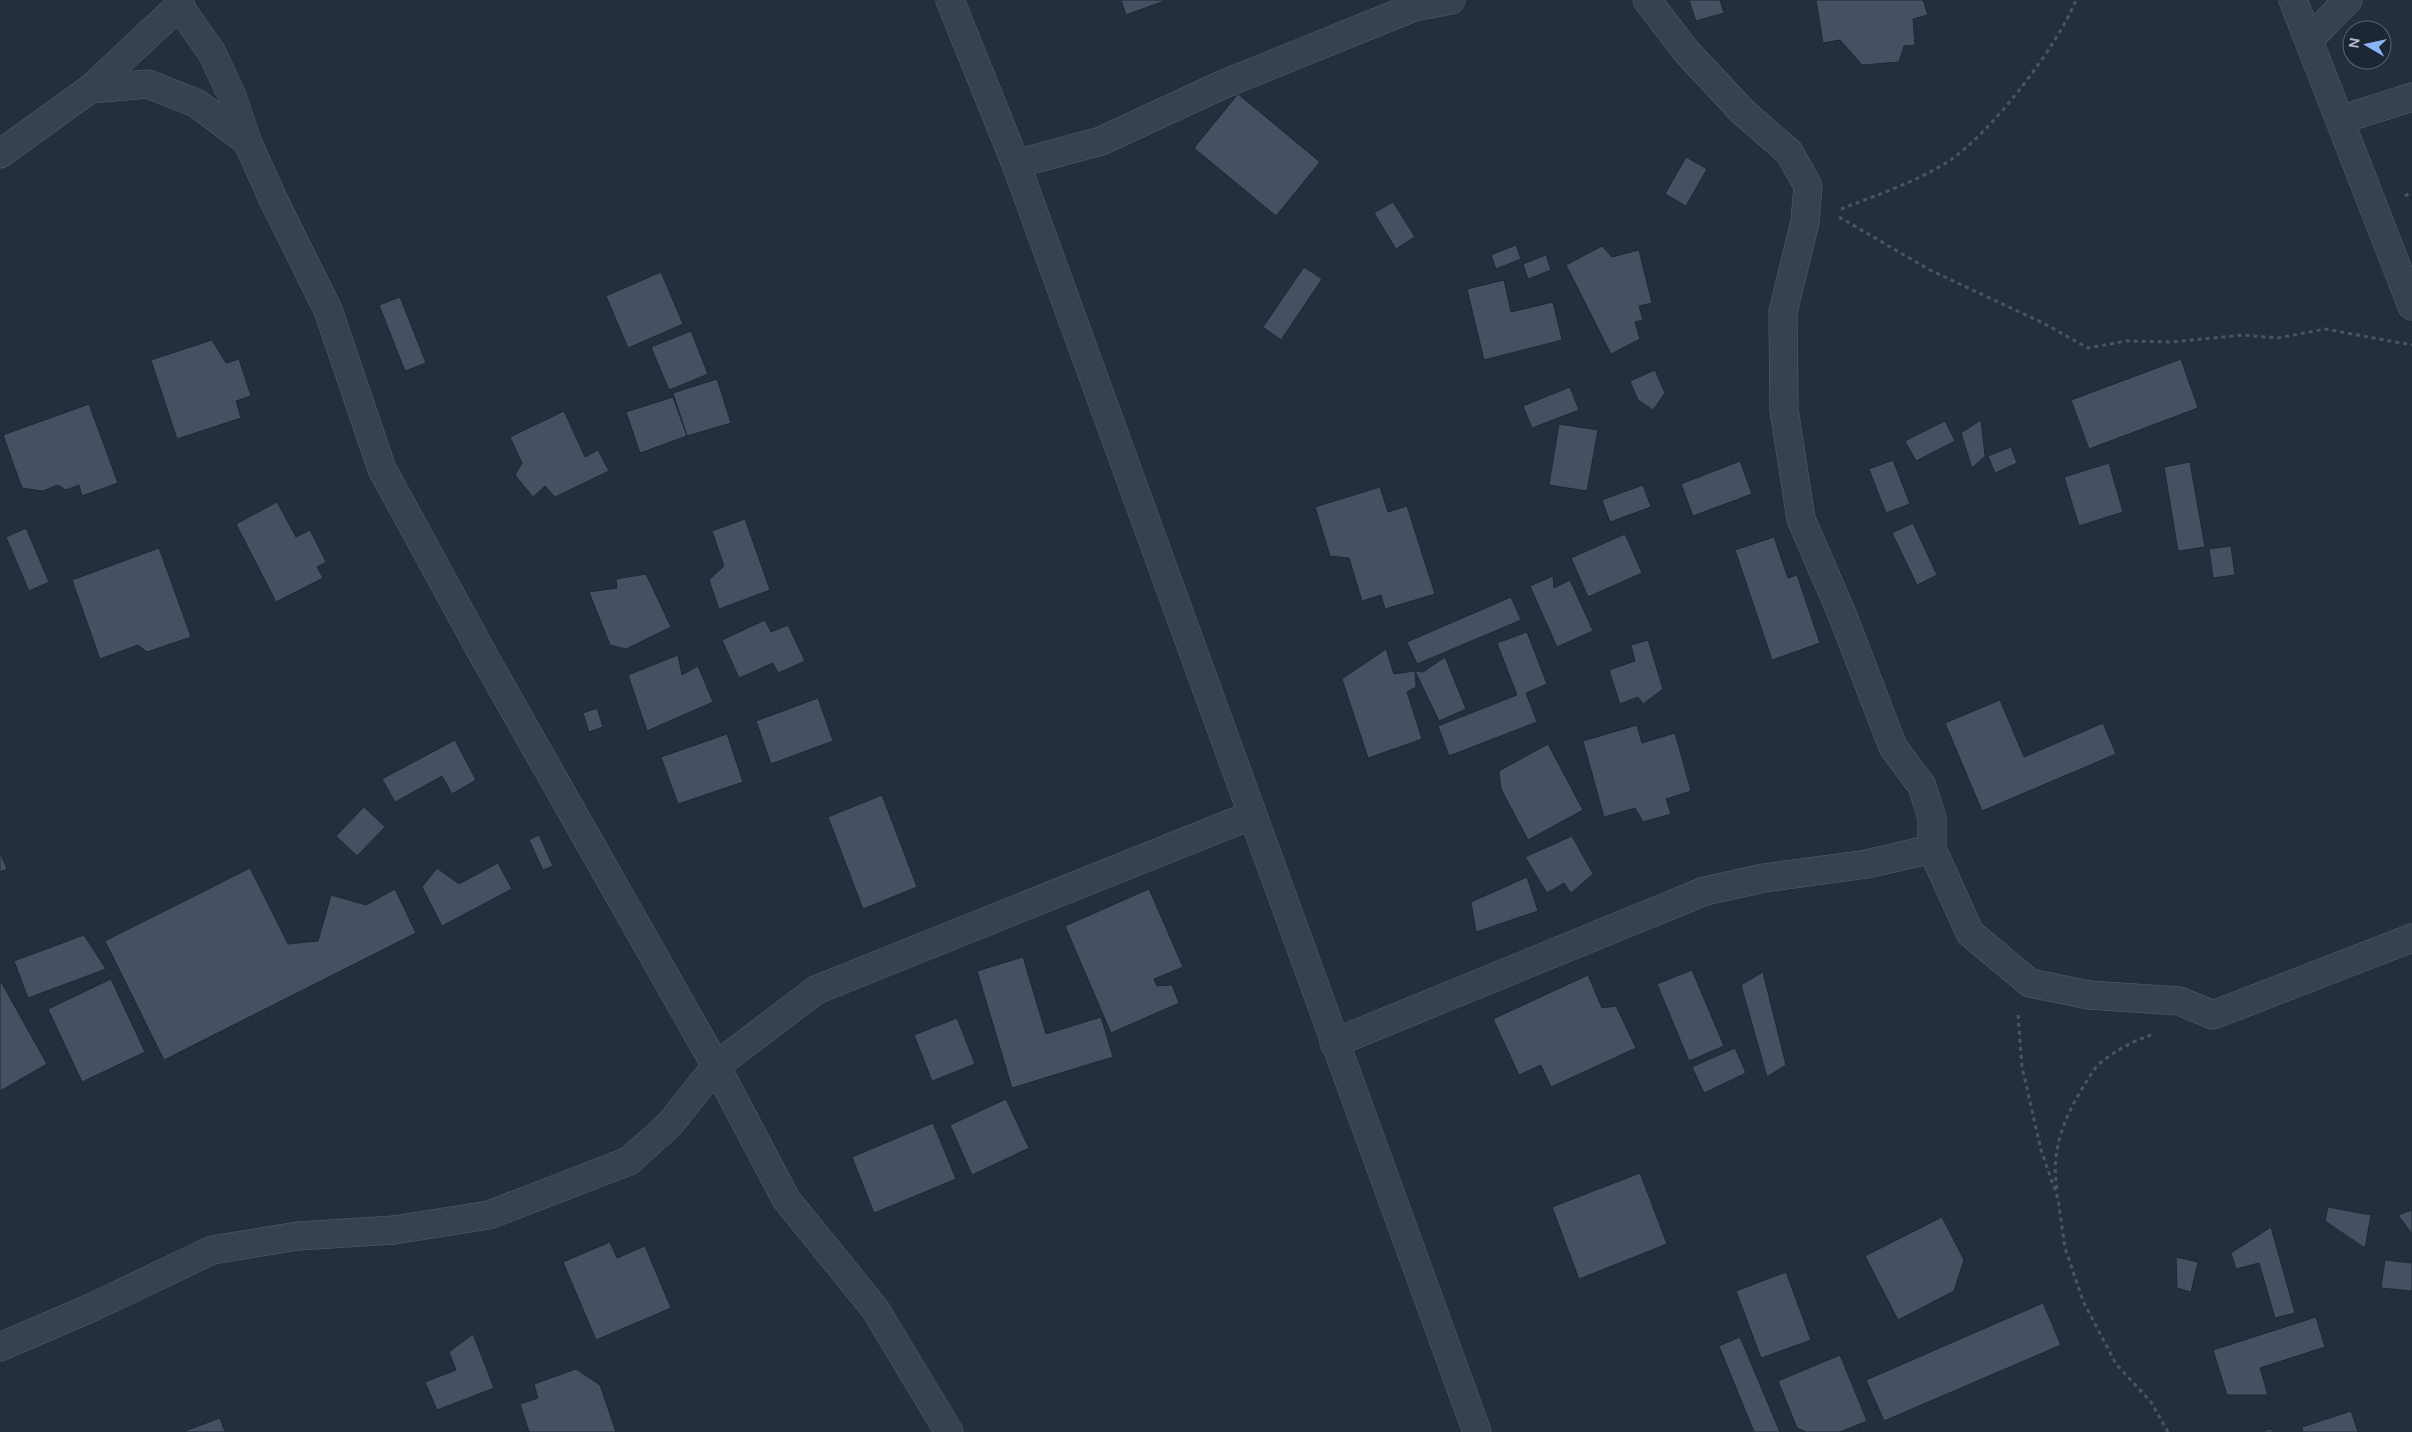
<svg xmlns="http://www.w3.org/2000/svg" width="2412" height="1432" font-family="'DM Sans',sans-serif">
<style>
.building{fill:#455162;stroke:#1f2835}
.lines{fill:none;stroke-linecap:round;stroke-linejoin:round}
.minor-casing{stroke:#565f6c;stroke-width:29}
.path{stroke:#44595c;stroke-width:3;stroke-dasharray:4 4;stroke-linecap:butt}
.minor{stroke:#38414e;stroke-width:28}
</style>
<rect width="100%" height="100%" fill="#242f3e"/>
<!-- building -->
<g class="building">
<path d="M1121,0h46l-41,15z"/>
<path d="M1689,0h31l4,13 -28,8z"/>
<path d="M1816,0h107l5,15 -15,4 2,26 -11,1 -5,16 -37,3 -22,-25 -17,3z"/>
<path d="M1238,94l82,68 -44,54 -82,-68z"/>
<path d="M1686,157l21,12 -21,37 -21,-12z"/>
<path d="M1393,202l22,35 -19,12 -22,-36z"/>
<path d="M1516,245l5,14 -25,10 -5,-14z"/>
<path d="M1602,246l10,11 27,-7 13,53 -13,3 4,14 -8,2 5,17 -29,15 -45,-89z"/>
<path d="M1546,255l5,15 -23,9 -5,-15z"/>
<path d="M1304,267l18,12 -41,61 -18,-13z"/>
<path d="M661,272l22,52 -55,24 -22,-52z"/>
<path d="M1504,280l7,32 42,-10 9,38 -78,20 -17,-71z"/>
<path d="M400,297l26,66 -21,8 -26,-66z"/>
<path d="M691,331l17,43 -39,16 -18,-43z"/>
<path d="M212,340l14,23 13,-4 12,37 -15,5 5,17 -64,21 -26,-79z"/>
<path d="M2181,359l17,49 -109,41 -18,-49z"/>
<path d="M1655,370l10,23 -12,17 -15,-10 -8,-19z"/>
<path d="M717,379l14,44 -44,13 -14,-43z"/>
<path d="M1570,387l9,23 -47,18 -9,-22z"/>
<path d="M673,397l14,39 -47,17 -14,-41z"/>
<path d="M89,404l29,79 -36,13 -3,-11 -13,5 -8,-5 -15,6 -21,-3 -19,-53z"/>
<path d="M564,411l21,46 13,-7 11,21 -54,26 -10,-11 -12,11 -18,-22 7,-12 -12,-26z"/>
<path d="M1981,420l4,36 -13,12 -11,-35z"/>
<path d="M1945,421l10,20 -39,20 -11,-20z"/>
<path d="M1559,424l39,6 -11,61 -38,-6z"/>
<path d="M2011,447l6,16 -22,10 -7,-17z"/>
<path d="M1893,460l17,44 -24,9 -17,-44z"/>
<path d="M1740,461l12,33 -59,22 -12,-32z"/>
<path d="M2190,462l15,85 -27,4 -14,-84z"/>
<path d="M2109,463l14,49 -44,14 -15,-49z"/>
<path d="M1643,485l8,22 -41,15 -8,-22z"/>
<path d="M1380,487l8,25 19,-6 28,88 -50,15 -4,-14 -19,6 -13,-43 -19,-2 -15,-49z"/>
<path d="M277,502l19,35 14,-7 16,32 -9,5 6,11 -47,24 -40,-78z"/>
<path d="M745,519l25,71 -51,19 -10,-29 15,-14 -12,-35z"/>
<path d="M1913,523l24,52 -20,10 -25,-52z"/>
<path d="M26,528l23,54 -20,9 -23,-54z"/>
<path d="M1625,534l17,39 -54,24 -17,-39z"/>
<path d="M1774,537l14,41 9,-3 23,68 -48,17 -37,-110z"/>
<path d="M2231,546l4,29 -22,3 -4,-29z"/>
<path d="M159,548l32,89 -44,15 -9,-7 -38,14 -28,-79z"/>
<path d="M646,574l25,53 -45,22 -16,-4 -21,-53 28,-4 -1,-9z"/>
<path d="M1553,576l1,12 16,-8 23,51 -36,16 -27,-61z"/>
<path d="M1511,597l10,23 -104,44 -10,-22z"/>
<path d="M765,620l6,12 17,-7 17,36 -27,12 -5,-10 -34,15 -17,-38z"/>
<path d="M1527,632l20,52 -21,9 11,29 -88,34 -11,-30 79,-31 -20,-52z"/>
<path d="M1648,640l15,49 -20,15 -5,-7 -18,7 -11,-34 26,-9 -4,-16z"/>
<path d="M1386,649l8,25 21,-3 1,16 -9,5 15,47 -54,19 -26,-79z"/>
<path d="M678,655l4,20 16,-9 15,36 -66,29 -19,-56z"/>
<path d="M1445,657l21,52 -27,12 -24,-50 8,1z"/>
<path d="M818,698l15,43 -62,23 -15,-43z"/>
<path d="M2000,700l24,57 79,-34 13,31 -134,57 -37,-88z"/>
<path d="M597,708l6,19 -14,5 -6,-19z"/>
<path d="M1637,725l5,18 33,-10 16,58 -25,8 5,15 -28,8 -8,-14 -31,9 -21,-76z"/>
<path d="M727,734l16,48 -65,22 -17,-47z"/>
<path d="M455,740l21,40 -24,14 -10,-18 -47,26 -13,-23z"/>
<path d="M1548,744l35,66 -55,30 -27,-51 -2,-18z"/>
<path d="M882,795l35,92 -54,22 -35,-92z"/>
<path d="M364,807l21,20 -28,29 -21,-20z"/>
<path d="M539,835l14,31 -10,4 -14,-30z"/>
<path d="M1572,836l21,38 -22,19 -7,-10 -17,10 -22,-36z"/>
<path d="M0,852l7,17 -7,3z"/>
<path d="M498,863l14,26 -70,37 -20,-39 15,-19 22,16z"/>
<path d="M250,868l38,76 30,-3 13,-46 35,10 29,-16 21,44 -252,127 -59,-119z"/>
<path d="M1527,877l11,34 -62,21 -5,-30z"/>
<path d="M1149,889l34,78 -29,12 3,7 15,-1 7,18 -68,30 -46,-107z"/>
<path d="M84,935l22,34 -78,29 -14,-37z"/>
<path d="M1023,957l23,77 55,-17 12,40 -101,31 -35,-117z"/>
<path d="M1692,970l32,76 -35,15 -32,-77z"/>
<path d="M1763,972l23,93 -19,12 -26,-92z"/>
<path d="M1588,975l14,33 14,-2 20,42 -85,39 -10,-22 -22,10 -26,-56z"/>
<path d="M111,979l34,73 -63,30 -34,-73z"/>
<path d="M0,980l47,84 -47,27z"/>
<path d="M957,1018l18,46 -43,17 -18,-46z"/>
<path d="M1735,1048l11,25 -42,20 -12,-26z"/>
<path d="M1006,1099l23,49 -57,27 -22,-50z"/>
<path d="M933,1123l23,56 -82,34 -22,-56z"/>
<path d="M1640,1173l27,71 -88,35 -27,-72z"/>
<path d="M2328,1207l43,8 -6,33 -40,-27z"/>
<path d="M2412,1210v24l-14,-19z"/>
<path d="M1942,1217l22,43 -10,31 -56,29 -33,-64z"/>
<path d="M2271,1227l24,86 -20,5 -16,-55 -23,6 -5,-16z"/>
<path d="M610,1242l7,16 28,-12 26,62 -75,32 -33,-78z"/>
<path d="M2176,1257l22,5 -7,30 -14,-4z"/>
<path d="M2385,1260l27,3v28l-31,-3z"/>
<path d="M1786,1272l25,68 -50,18 -25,-67z"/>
<path d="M2043,1303l18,42 -177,76 -18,-41z"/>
<path d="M2316,1317l9,30 -65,21 8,27h-41l-14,-45z"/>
<path d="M473,1334l21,54 -57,22 -12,-28 31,-12 -7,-18z"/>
<path d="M1740,1337l40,95h-26l-35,-86z"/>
<path d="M1840,1355l27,66 -27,11h-34l-9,-4 -19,-47z"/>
<path d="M576,1369l24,16 16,47h-87l-9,-28 18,-6 -4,-14z"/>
<path d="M2351,1411l7,21h-55l-1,-5z"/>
<path d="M220,1418l5,14h-40v-1z"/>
<path d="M2271,1429l2,3h-14z"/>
</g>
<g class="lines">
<defs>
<g id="minor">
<path d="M950,0l66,164 461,1268"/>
<path d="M1647,0l39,51 56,60 47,41 19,34 -3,36 -22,90 1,98 17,109 41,95 51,133 29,39 10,32v31l38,84 60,50 59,12 90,6 34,14 199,-77"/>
<path d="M2293,0l119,306"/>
<path d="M179,6l33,47 20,43 15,45 27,60 54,109 54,159 103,189 231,408 70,133 89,110 74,123"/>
<path d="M2309,40l39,-40"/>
<path d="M90,89l58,-5 48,19 51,38"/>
<path d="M2340,120l72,-23"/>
<path d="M0,154l90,-65 89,-83 1,-6"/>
<path d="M1016,164l85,-23 123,-57 190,-77 37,-7"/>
<path d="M1334,1043l371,-152 59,-13 103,-14 65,-15"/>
<path d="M0,1347l93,-40 119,-57 86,-14 96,-6 95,-15 140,-54 41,-37 46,-58 100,-76 436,-175"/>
</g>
</defs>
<!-- minor casing -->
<use href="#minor" class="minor-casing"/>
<!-- path -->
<g class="path">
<path d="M2405,196l7,-4"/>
<path d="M1841,209c36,-14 75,-27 108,-48 42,-28 108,-114 127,-161"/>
<path d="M1839,217l91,53 113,53 45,25 38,-7 46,1 71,-7 35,3 47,-9 87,16"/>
<path d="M2018,1015l4,52 19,83 17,49 7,49 18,53 33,63 35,38 17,30"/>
<path d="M2057,1189c-7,-39 8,-73 28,-105 4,-6 8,-14 13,-19 16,-14 33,-23 53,-30"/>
</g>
<!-- minor -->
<use href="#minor" class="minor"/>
</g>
<!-- north arrow -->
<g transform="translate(2367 45) rotate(279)"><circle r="24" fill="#1d2633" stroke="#59626f"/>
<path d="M0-4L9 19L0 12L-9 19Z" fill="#8ab4f8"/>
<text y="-8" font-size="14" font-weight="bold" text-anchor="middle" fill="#b4bcc9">N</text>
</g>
</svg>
